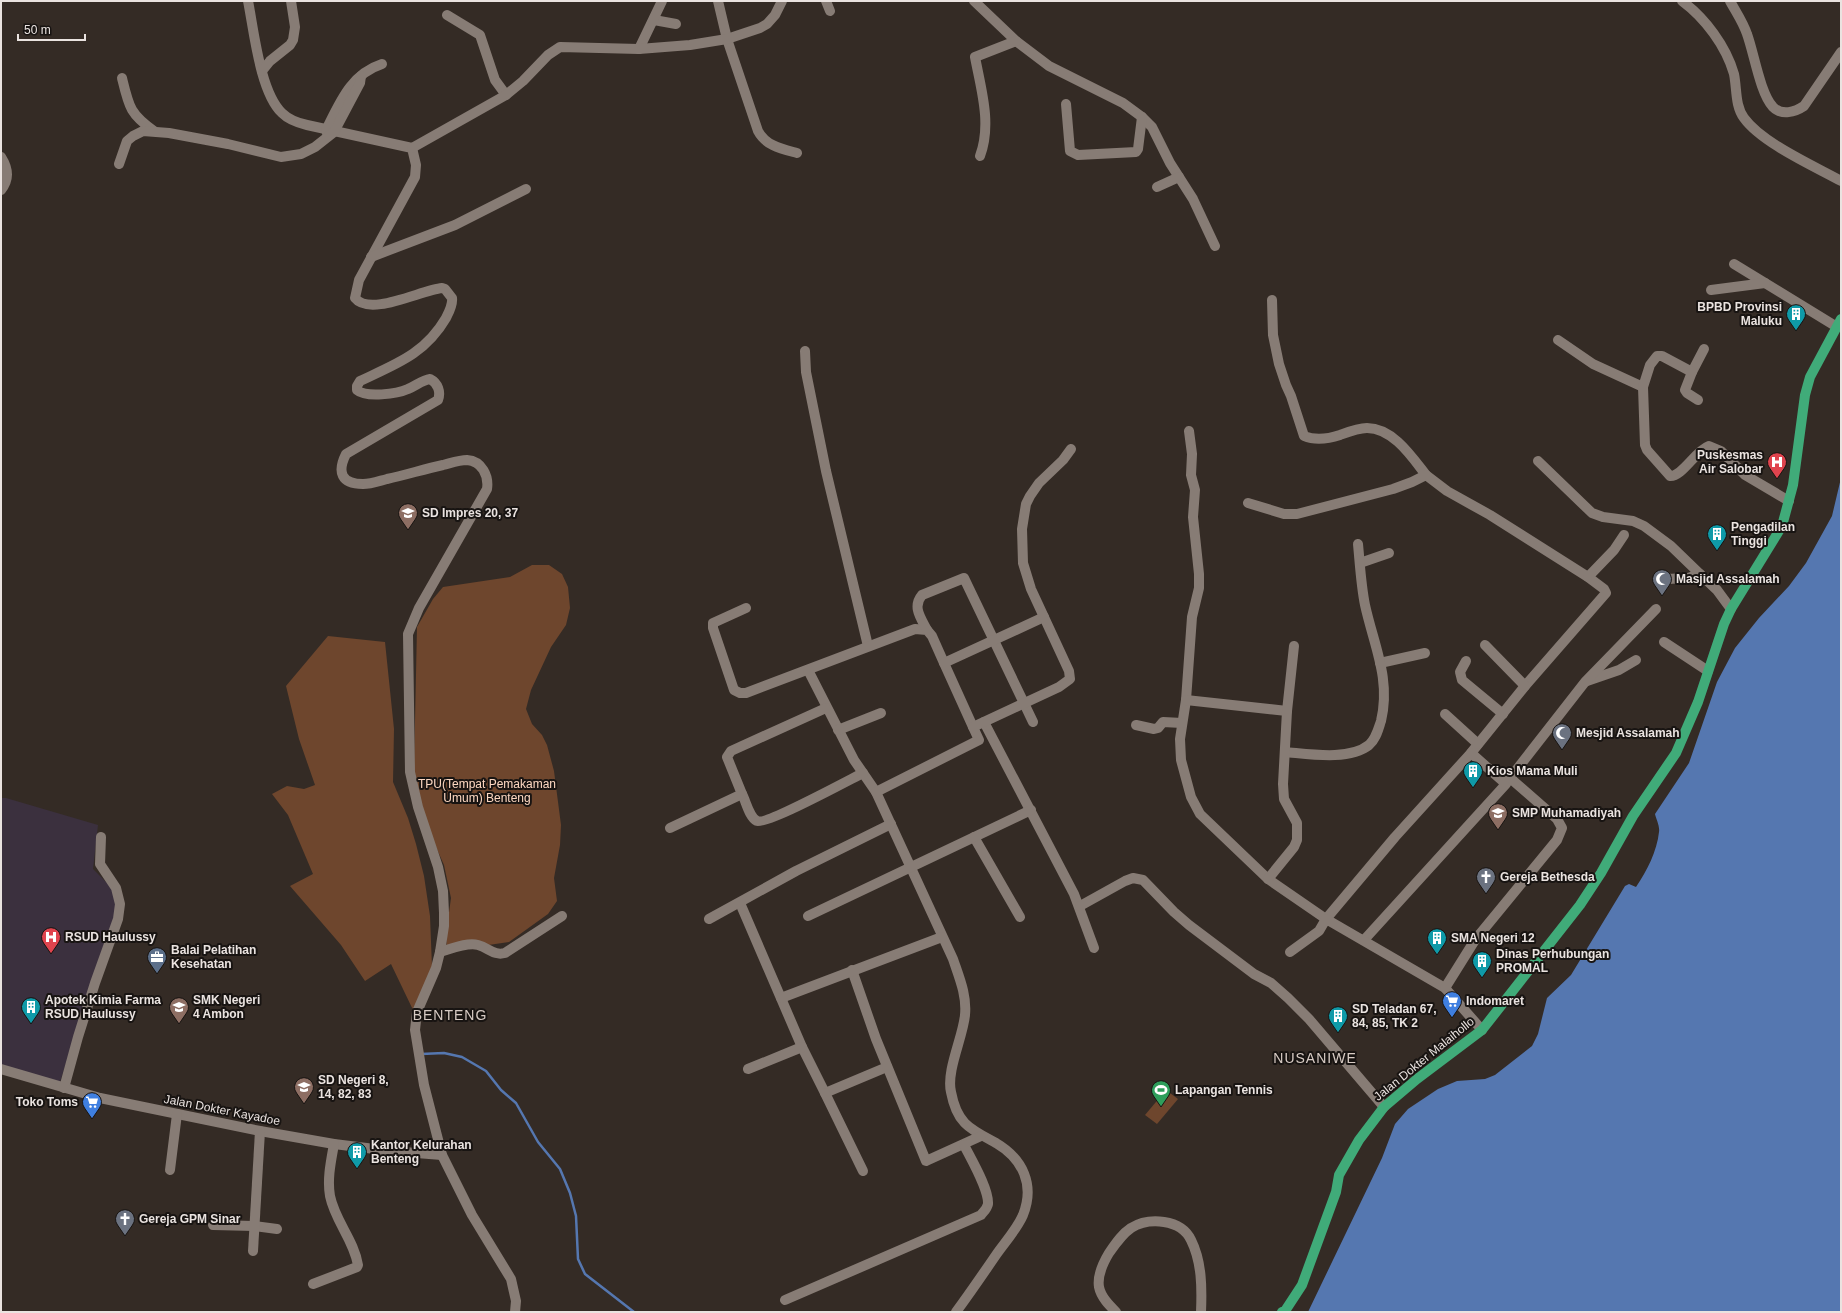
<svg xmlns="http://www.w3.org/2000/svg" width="1842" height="1313" font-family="Helvetica,sans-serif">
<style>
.medical{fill:#3b303e}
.green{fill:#6e462d}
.water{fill:#5577b0}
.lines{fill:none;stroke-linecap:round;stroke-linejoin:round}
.stream{stroke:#5577b0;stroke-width:2.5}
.minor{stroke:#877c75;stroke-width:10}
.major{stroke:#40ab79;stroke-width:10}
.labels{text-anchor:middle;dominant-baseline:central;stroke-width:4;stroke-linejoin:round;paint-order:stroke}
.poi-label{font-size:12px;font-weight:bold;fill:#eae3e0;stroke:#181412;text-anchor:start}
.park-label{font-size:12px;fill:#fcd7c1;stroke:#181412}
.street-label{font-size:12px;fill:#eae3e0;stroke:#181412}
.quarter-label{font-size:14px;letter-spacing:1px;fill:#d7cbc4;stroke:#181412}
</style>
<rect width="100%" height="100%" fill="#342b25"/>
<!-- medical -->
<path class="medical" d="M1,798h5l92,27 -5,44 19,19 6,23 -12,27 -46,144 -59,-16z"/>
<!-- green -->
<g class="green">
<path d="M532,565h17l13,9 6,13 2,21 -4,17 -15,22 -20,43 -5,19 6,15 10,11 5,10 7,26 7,54 -1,20 -6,33 3,23 -9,13 -39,28 -41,6 -21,5 -1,-19 5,-36 -7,-33 -24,-54 -6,-42 3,-142 16,-28 10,-12 67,-10z"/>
<path d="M328,636l57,6 9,87 -1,53 15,36 8,26 8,32 6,40 2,51 -18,45 -23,-48 -26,17 -24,-36 -51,-59 23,-12 -25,-59 -16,-21 15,-8 17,3 11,-4 -16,-46 -13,-53z"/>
<path d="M1166,1090l12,9 -21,25 -12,-9z"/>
</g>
<!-- water -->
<path class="water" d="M1841,478v834h-533l74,-154 13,-34 13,-15 30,-20 19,-8 28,-2 10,-4 37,-29 6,-12 9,-36 24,-23 54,-89 4,-2 7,3c11,-16 21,-36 23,-55 1,-6 -3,-13 -4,-18l34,-51 28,-81 18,-34 24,-30 30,-32 17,-23 26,-47z"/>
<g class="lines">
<!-- stream -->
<path class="stream" d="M421,1054l23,-1 18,4 24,14 15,19 15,13 22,39 22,27 10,24 6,23 2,43 7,15 49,38"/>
<!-- minor -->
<g class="minor">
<path d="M248,1c6,30 12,91 34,112 7,7 16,10 25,12l105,23 4,17 -1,12 -56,103 -4,18c15,19 66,-8 87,-10l3,1 7,9c1,7 -3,14 -6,20 -21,36 -50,46 -86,63l-3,5v4c9,8 40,4 51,-1 8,-3 14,-9 22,-10 8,4 11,13 8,21l-92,54c-9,18 -5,30 17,30 8,0 16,-3 24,-5 19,-4 37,-10 56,-14 8,-2 16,-5 24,-5 15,1 22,16 20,29l-68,119 -11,26 2,138 8,35 20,60 5,24 1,22v13l-4,26 -4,16 -19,44 -2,18 9,55 18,70 30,60 39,64 5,22 -1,11"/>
<path d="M718,1l9,38 31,92c8,15 24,18 39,22"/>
<path d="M826,1l4,10"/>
<path d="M974,1l42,40 33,25 74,37 19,14 10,10 18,36 23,36 22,47"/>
<path d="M1682,1c23,17 44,45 52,73 3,15 1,32 10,44 18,25 70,48 97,63"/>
<path d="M1730,1c6,11 13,21 17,33 7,19 13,59 26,73 9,9 22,5 31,-1l37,-54"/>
<path d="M447,15l33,20 15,45 11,15"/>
<path d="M654,20l22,4"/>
<path d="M639,49l23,-48"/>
<path d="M262,71l8,-10 20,-16 3,-5 2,-13 -4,-26"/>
<path d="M122,78c7,29 8,36 32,53"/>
<path d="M1066,104l4,47 8,4 58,-3 2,-3 4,-32"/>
<path d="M328,136l-2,-6c14,-28 25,-56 56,-66"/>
<path d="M412,148l94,-53 17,-14 25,-26 12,-8 79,2 51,-4 37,-6 33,-11 7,-4 8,-9 7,-14"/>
<path d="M980,156c12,-32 1,-67 -5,-99l41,-16"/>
<path d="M1,157c7,11 9,22 0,33"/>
<path d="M119,164l8,-23 6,-5 10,-5 26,2 59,11 53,13 20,-3 14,-7 19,-15 26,-49 1,-7"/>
<path d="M1157,187l22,-10"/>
<path d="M371,257l84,-32 71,-36"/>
<path d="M1734,264l103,63"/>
<path d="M1711,290l54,-7"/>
<path d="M1272,300l1,35 6,29 7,21 5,11 13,40c12,5 24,3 36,-1 8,-3 18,-7 27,-7 26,0 45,29 59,47"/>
<path d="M1558,340l35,24 50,23"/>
<path d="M805,351l1,21 20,99 42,175"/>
<path d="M1692,372l12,-23"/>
<path d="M1698,400l-11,-7 -2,-3 7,-18 -30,-16h-5l-7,9 -7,22 2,58 2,5 23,26c12,1 25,-25 39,-30l12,5 24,24 44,26"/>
<path d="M1189,431l3,23 -1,21 4,15 -2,27 6,57v14l-7,29 -6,83 -6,39 1,21 10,37 9,17 68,65 58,40 69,-82 76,-84 54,-67 81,-93 -2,-4 -16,-12 -98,-62 -43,-24 -21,-16 -14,7 -19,7 -96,25h-13l-36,-11"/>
<path d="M1538,461l54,52 11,4 30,4 11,5 27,20 29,28 17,16 14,19"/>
<path d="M1360,563l29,-10"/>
<path d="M1588,577l26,-27 10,-15"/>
<path d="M1667,579l21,-1 12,-4"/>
<path d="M746,608l-33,15v5l21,62 6,3h6l169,-64 12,1 5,6 12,27"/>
<path d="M927,630c-6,-12 -15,-23 -5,-35l42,-17 69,144"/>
<path d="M1664,642l44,29"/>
<path d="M1485,645l40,41"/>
<path d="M1466,661l-6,11 2,8 41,34"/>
<path d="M1380,663l45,-10"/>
<path d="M808,670l46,90 22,32 77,167c6,18 14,36 12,56 -2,22 -19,56 -14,77 6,32 19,37 45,51 27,16 39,42 27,72 -6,14 -18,27 -27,40 -13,19 -26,38 -40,57"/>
<path d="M1587,681l32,-11 17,-10"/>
<path d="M1186,700l101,11"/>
<path d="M1445,714l33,30"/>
<path d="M984,722l90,172 20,54"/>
<path d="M1136,725l18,4 4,-1 5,-6 19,1"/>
<path d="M973,727l-29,-64 100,-46"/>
<path d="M838,730l43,-17"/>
<path d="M1285,752c24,2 64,9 84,-7 7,-6 9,-15 12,-24 10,-42 -7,-75 -16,-116 -4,-20 -5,-40 -7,-61"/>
<path d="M1507,782l78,-100 71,-73"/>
<path d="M876,792l103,-52 -6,-13 86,-40 11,-8 -1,-8 -38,-82 -8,-26 -1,-34 4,-25 4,-8 9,-13 24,-23 8,-11"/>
<path d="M742,794c4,7 7,23 15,27 9,4 92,-41 106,-48"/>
<path d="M670,828l72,-34 -15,-37 4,-6 95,-43"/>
<path d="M974,837l46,80"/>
<path d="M1268,879l26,-32 3,-7v-17l-13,-24 -1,-15 4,-73 7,-65"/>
<path d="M740,903l62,144 23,46 62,-26"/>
<path d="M1080,906l45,-25 8,-3 10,2 31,32 15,13 65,49 17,9 17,15 21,21 75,88"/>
<path d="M808,916l223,-106"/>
<path d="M709,919l87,-48 95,-47"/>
<path d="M1364,940l142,-156 -35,-31"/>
<path d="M440,952c11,-3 27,-10 38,-7 11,3 16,11 27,8l57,-37"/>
<path d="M1290,952l29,-21 7,-12 119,69 37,42"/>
<path d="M852,970l24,69 50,122 55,-25"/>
<path d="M1445,988l30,-48 82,-100 5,-12 -5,-9 -47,-41"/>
<path d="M781,998l161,-61"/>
<path d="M1,1069l99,29 160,33 74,13 57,7 51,4"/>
<path d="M748,1069l54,-22"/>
<path d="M64,1088l14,-51 17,-54 23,-64 2,-15 -4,-16 -16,-24 1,-27"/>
<path d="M825,1093l38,78"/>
<path d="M170,1170l7,-56"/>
<path d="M213,1225l41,1 23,3"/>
<path d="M253,1251l7,-120"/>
<path d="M313,1284l44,-17 1,-2c-4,-25 -23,-44 -28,-69 -3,-17 1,-35 4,-52"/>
<path d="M785,1300l196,-85c3,-4 6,-6 7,-11 1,-15 -17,-45 -24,-59"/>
<path d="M1116,1312c-7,-7 -15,-15 -17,-25 -2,-12 4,-24 10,-34 7,-10 13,-19 22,-25 18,-11 50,-9 60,12 11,22 11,48 10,72"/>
</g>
<!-- major -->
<path class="major" d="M1282,1312l3,-1 17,-26 34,-93 3,-17 20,-35 25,-33 33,-28 65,-49 98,-125 21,-32 32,-57 43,-63 22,-51 26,-78 7,-15 51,-83 11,-41 12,-90 5,-18 31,-58"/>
</g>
<!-- icons -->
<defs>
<symbol id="building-pin" viewBox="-11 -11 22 30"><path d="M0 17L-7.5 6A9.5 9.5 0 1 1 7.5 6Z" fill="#0f9aa8" stroke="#181412"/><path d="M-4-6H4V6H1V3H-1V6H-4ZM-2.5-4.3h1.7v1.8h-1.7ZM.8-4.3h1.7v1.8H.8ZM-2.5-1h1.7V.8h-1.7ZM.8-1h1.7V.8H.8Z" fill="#fff"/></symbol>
<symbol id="hospital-pin" viewBox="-11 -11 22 30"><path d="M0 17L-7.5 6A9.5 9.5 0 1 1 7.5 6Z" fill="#e0444e" stroke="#181412"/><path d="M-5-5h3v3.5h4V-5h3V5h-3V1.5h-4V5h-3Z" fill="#fff"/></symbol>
<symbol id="school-pin" viewBox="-11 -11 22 30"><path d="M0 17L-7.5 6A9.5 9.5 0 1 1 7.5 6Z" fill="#8d6e63" stroke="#181412"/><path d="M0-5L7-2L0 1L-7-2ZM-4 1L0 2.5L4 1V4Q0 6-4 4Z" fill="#fff"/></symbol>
<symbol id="mosque-pin" viewBox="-11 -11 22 30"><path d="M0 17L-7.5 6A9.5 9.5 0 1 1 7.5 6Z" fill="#6b7280" stroke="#181412"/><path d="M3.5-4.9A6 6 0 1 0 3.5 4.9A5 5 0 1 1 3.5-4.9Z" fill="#fff"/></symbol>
<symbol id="church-pin" viewBox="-11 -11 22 30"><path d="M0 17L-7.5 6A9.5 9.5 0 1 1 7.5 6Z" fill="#6b7280" stroke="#181412"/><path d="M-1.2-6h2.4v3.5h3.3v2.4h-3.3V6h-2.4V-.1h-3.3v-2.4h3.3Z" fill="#fff"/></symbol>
<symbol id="office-pin" viewBox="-11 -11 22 30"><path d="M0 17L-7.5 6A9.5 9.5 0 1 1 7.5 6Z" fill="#5c6f8a" stroke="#181412"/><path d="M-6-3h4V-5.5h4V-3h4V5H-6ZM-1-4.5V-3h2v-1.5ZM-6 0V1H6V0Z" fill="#fff"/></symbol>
<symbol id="supermarket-pin" viewBox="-11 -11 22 30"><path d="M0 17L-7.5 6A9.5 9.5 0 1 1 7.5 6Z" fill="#3f7fe0" stroke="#181412"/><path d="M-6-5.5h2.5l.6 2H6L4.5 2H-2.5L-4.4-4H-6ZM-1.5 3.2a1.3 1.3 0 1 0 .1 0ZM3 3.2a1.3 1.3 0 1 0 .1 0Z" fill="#fff"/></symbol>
<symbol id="stadium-pin" viewBox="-11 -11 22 30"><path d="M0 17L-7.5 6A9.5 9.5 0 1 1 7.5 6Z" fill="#2e9e5b" stroke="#181412"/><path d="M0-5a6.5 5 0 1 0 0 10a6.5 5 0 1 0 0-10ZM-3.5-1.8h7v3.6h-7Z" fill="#fff"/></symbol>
</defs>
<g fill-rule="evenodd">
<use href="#building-pin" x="1785" y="303" width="22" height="30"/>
<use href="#hospital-pin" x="1766" y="451" width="22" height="30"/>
<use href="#school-pin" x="397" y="502" width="22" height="30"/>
<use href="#building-pin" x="1706" y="523" width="22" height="30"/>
<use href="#mosque-pin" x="1651" y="568" width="22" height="30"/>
<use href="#mosque-pin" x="1551" y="722" width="22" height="30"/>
<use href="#building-pin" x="1462" y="760" width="22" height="30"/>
<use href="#school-pin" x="1487" y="802" width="22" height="30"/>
<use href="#church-pin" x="1475" y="866" width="22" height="30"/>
<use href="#hospital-pin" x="40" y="926" width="22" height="30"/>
<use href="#building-pin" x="1426" y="927" width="22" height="30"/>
<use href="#office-pin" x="146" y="946" width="22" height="30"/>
<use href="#building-pin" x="1471" y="950" width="22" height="30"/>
<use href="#supermarket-pin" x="1441" y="990" width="22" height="30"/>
<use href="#building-pin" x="20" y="996" width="22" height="30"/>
<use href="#school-pin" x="168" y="996" width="22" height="30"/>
<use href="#building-pin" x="1327" y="1005" width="22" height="30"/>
<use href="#school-pin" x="293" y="1076" width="22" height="30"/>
<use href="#stadium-pin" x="1150" y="1079" width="22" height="30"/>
<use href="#supermarket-pin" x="81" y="1091" width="22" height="30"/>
<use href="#building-pin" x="346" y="1141" width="22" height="30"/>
<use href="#church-pin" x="114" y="1208" width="22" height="30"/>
</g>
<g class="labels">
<!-- poi labels -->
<g class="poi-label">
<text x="1782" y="307" text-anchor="end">BPBD Provinsi<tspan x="1782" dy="14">Maluku</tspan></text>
<text x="1763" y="455" text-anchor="end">Puskesmas<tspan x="1763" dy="14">Air Salobar</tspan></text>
<text x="422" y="513">SD Impres 20, 37</text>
<text x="1731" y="527">Pengadilan<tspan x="1731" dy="14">Tinggi</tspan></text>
<text x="1676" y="579">Masjid Assalamah</text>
<text x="1576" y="733">Mesjid Assalamah</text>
<text x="1487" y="771">Kios Mama Muli</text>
<text x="1512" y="813">SMP Muhamadiyah</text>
<text x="1500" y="877">Gereja Bethesda</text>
<text x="65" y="937">RSUD Haulussy</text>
<text x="1451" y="938">SMA Negeri 12</text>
<text x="171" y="950">Balai Pelatihan<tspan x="171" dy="14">Kesehatan</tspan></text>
<text x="1496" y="954">Dinas Perhubungan<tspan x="1496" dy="14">PROMAL</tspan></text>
<text x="45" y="1000">Apotek Kimia Farma<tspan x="45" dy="14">RSUD Haulussy</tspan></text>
<text x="193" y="1000">SMK Negeri<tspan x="193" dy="14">4 Ambon</tspan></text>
<text x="1466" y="1001">Indomaret</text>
<text x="1352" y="1009">SD Teladan 67,<tspan x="1352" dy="14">84, 85, TK 2</tspan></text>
<text x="318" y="1080">SD Negeri 8,<tspan x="318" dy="14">14, 82, 83</tspan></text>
<text x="1175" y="1090">Lapangan Tennis</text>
<text x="78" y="1102" text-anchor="end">Toko Toms</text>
<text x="371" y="1145">Kantor Kelurahan<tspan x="371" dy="14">Benteng</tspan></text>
<text x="139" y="1219">Gereja GPM Sinar</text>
</g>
<!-- park labels -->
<g class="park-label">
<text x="487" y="784">TPU(Tempat Pemakaman<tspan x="487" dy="14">Umum) Benteng</tspan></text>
</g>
<!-- street labels -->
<g class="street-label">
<text transform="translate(1424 1059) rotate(-39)">Jalan Dokter Malaihollo</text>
<text transform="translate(222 1110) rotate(11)">Jalan Dokter Kayadoe</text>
</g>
<!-- quarter labels -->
<g class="quarter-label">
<text x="450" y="1015">BENTENG</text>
<text x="1315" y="1058">NUSANIWE</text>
</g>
</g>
<!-- border -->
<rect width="1842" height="1313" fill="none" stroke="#eae3e0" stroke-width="4"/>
<!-- scale -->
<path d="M18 34v6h67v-6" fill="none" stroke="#eae3e0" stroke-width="2"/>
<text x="24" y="34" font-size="12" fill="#eae3e0" stroke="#181412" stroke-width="3" paint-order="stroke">50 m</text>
</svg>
